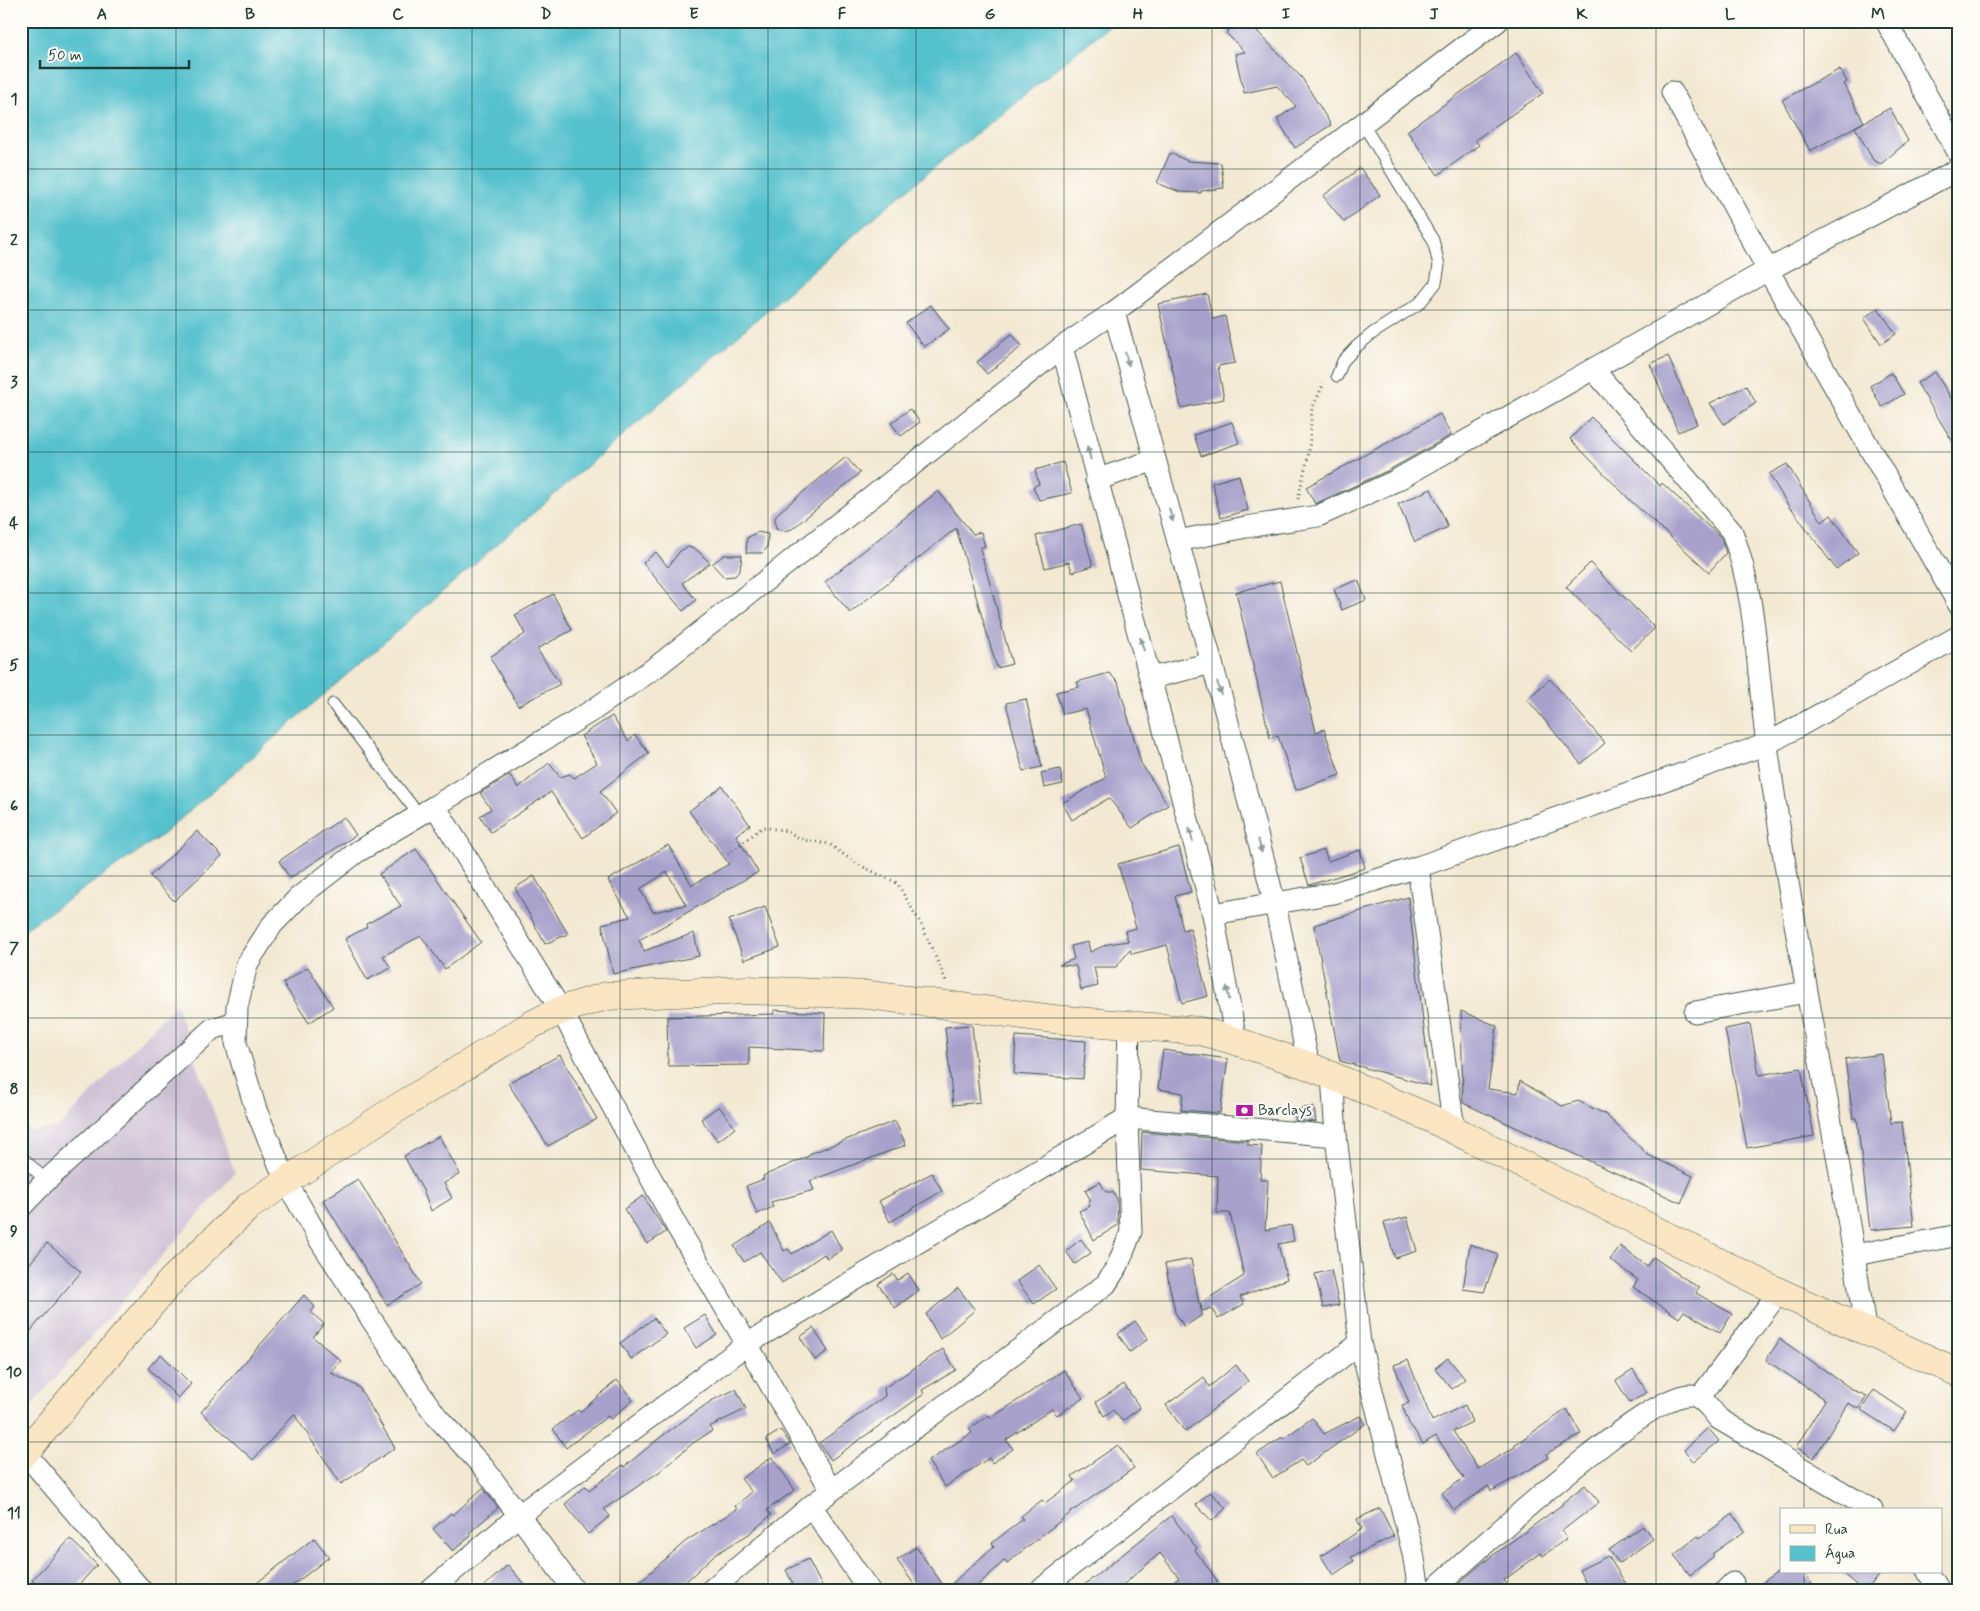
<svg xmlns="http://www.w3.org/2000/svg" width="1980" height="1611" font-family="Mynerve,sans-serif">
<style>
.industrial{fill:#ccbfd4}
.water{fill:#54c1cd;stroke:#3a7f80}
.building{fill:#a7a1cc;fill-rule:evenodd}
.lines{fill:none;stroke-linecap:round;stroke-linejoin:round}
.lane-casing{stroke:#3f574c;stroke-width:13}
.street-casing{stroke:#3f574c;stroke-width:23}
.secondary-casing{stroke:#3f574c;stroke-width:29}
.path{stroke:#3f574c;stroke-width:3;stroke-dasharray:1 4;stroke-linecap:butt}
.lane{stroke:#fff;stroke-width:11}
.street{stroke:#fff;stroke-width:21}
.secondary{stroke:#fbe6c4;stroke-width:28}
.oneway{fill:#8f9e9a}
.grid{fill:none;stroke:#1f3d34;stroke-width:1;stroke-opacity:0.55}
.labels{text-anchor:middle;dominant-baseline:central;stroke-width:4;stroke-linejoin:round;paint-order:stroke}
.poi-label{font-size:15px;fill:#1f3d34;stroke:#fdfcf7;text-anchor:start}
.neatline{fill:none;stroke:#1f3d34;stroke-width:2}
.grid-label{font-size:16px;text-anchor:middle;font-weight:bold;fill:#1f3d34}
</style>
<rect width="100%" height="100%" fill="#fdfcf7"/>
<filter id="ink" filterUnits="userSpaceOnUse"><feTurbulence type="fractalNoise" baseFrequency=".02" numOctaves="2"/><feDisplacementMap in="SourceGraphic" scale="10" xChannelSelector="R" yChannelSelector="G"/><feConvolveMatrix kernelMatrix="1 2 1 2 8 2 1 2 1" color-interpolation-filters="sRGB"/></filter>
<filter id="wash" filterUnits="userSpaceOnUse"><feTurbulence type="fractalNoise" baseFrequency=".0096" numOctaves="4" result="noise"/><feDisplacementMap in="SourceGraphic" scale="20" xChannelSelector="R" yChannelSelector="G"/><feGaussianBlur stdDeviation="1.12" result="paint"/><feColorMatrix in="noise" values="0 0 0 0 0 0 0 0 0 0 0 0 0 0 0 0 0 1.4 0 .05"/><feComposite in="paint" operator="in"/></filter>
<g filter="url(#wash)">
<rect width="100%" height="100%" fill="#f3e8d1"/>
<!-- industrial -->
<path class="industrial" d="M176,1004l59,169 -214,244v-295l10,9 29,-5z"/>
<!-- water -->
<path class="water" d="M21,21h1094l-230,187 -723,627 -141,97z"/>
<g id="blocks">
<!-- building -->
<g class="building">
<path d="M1238,21h29l-10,10 45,47 29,47 -36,23 -18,-29 19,-13 -19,-20 -33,7 -9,-39 10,-2 -19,-19z"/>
<path d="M1516,53l27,40 -68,47 4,5 -41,30 -31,-44z"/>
<path d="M1840,69l7,13 -3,2 20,38 -54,29 -28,-51z"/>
<path d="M1890,108l18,33 -27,23 -8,-4 -18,-33z"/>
<path d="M1170,153l18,8 33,2 3,25 -23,3v2l-21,-1 -23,-9z"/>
<path d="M1360,168l20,27 -36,27 -21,-26z"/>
<path d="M1207,294l6,25 12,-3 10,47 -17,3 6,33 -43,9 -23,-104z"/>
<path d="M931,305l18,24 -25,18 -18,-24z"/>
<path d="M1878,308l18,26 -15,10 -17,-26z"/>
<path d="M1012,334l10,12 -35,28 -10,-12z"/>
<path d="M1668,356l29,68 -19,8 -28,-68z"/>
<path d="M1935,372l24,39v41l-42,-69z"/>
<path d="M1891,373l13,21 -22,13 -12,-21z"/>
<path d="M1746,386l10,17 -32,21 -14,-21z"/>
<path d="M910,409l10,13 -19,14 -10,-13z"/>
<path d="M1440,414l11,21 -62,35 -74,34 -9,-17z"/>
<path d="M1591,417l69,69 2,-3 59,55 5,15 -17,19 -78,-71 -61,-62z"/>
<path d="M1232,422l7,21 -38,13 -7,-21z"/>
<path d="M846,457l14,16 -68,56 -7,2 -9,-3 -1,-10 4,-6z"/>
<path d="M1063,462l9,31 -33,7 -6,-13 6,-3 -4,-14z"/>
<path d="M1787,464l35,58 9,-7 27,38 -22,16 -44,-60 -1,1 -22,-36z"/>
<path d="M1239,475l9,35 -27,8 -9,-35z"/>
<path d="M1431,489l17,38 -33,15 -17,-38z"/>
<path d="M938,491l35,43 8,-2 4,14 -5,2 32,116 -15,4 -41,-140 -106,85 -25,-31z"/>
<path d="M1081,524l12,42 -21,6 -3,-10 -24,6 -9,-32z"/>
<path d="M757,532l11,2 -1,14 -5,5h-16l1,-15z"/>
<path d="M688,547l9,3 13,13 -28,20 14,17 -13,11 -40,-48 13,-11 12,15 12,-16z"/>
<path d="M724,555h18l-2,15 -5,6 -11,1 -12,-13z"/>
<path d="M1590,563l65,65 -24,23 -65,-64z"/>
<path d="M1358,580l8,20 -24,10 -8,-21z"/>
<path d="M1280,581l36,151 8,-3 16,46 -44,15 -18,-54 -8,2 -34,-146z"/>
<path d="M553,594l19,36 -35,19 23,35 -42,22 -28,-49 35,-23 -10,-19z"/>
<path d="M1109,673l9,9 23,81 27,42 -36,23 -23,-30 -37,22 -10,-17 44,-25 -20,-69 -23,5 -7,-22 23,-5 -2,-5z"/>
<path d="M1550,679l55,64 -24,21 -54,-65z"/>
<path d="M1026,699l16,68 -19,4 -17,-68z"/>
<path d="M612,716l16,25 7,-6 14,18 -49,38 16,22 -33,25 -32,-46 -60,40 -11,-16 11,-7 -11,-16 30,-18 8,13 31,-25 11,14 10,-3 4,4 23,-15 -16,-27z"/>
<path d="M1060,769l3,15 -19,4 -3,-15z"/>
<path d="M722,786l28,39 -14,10 22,37 -119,68 5,11 50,-18 5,23 -86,18 -11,-50 28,-7 -22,-37 60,-35 24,40 37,-21 -40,-53zM667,872l19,33 -33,7 -13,-23z"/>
<path d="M344,817l12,18 -66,43 -11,-17z"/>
<path d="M197,831l25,25 -48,45 -24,-25z"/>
<path d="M1179,847l12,45 -16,4 8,34 7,-2 18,68 -26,7 -15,-58 -35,9 -2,-4 -14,17h-22l4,19 -17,4 -5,-24 -17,-1 15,-6 -3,-13 17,-4 2,10 18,-8 20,-3 -3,-10 11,-3 -18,-64z"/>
<path d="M416,849l65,93 -36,27 -24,-33 -38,20 8,12 -24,12 -22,-41 22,-12 -1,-3 35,-18 -22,-32z"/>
<path d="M1324,850l4,11 32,-11 5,18 -56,17 -9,-27z"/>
<path d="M534,876l34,58 -23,10 -30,-56z"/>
<path d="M1408,897l23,189 -91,-25 -26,-136z"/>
<path d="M765,907l15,40 -36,13 -15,-40z"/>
<path d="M308,967l25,40 -24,16 -26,-40z"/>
<path d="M774,1010l51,3 -1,38 -75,-4v18l-81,1 -1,-49 107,-3z"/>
<path d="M1461,1011l36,15 -9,63 30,4 2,-12 42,25 16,-5 27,13 43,41 45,21 -12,27 -218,-100z"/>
<path d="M1750,1024l9,51 42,-7 13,68 -67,12 -22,-119z"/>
<path d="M972,1025l8,77 -27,3 -8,-78z"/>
<path d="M1016,1036l70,5 -3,38 -69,-5z"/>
<path d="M1163,1050l65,9 -8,54 -39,-3 2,-17 -25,-4z"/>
<path d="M1882,1054l9,69 11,-1 12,104 -44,4 -13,-112h-4l-8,-59z"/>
<path d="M560,1055l37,64 -49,27 -40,-63z"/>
<path d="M719,1106l16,22 -17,13 -17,-22z"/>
<path d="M1314,1107l2,15 -21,-2v-11z"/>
<path d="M895,1121l11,24 -96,36 4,9 -43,12 2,5 -16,7 -11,-28 18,-7 -1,-3 46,-20v-2z"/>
<path d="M1142,1132l106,9v4l14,1 -2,34h8l-3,50 26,-5 3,16 -16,3 9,35 -47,18 4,7 -26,15 -7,-11 -8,3 -3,-7 2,11 -18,12 -9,-15 -10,-48 26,-5 8,45 45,-28 -14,-63h-13l1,-37 -77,-6z"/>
<path d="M439,1136l21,38 -16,9 8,15 -21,13 -7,-19 -20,-36z"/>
<path d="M932,1173l10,18 -52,31 -11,-21z"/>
<path d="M358,1179l63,105 -34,21 -64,-105z"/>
<path d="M1100,1182l6,10h7l4,7 1,26 -24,15 -15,-29 11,-5 -2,-4 3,-1 -6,-11z"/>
<path d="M643,1196l23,36 -19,12 -23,-35z"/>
<path d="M1407,1217l10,34 -22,7 -11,-35z"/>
<path d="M770,1223l14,28 4,-2 4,5 39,-24 11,20 -15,9 -3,-5 -42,29 -22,-31 -16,10 -10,-16z"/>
<path d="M1081,1239l10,14 -16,11 -9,-13z"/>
<path d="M47,1243l34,29 -60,70v-68z"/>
<path d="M1470,1244l28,11 -14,37 -21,-3z"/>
<path d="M1620,1246l27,20 6,-9 46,31 -3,5 36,21 -12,19 -36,-22 -5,7 -46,-31 5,-7 -28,-20z"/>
<path d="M1039,1265l17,24 -22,15 -17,-23z"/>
<path d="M1331,1270l8,35 -16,3 -8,-34z"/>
<path d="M908,1273l11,17 -24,18 -17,-24 15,-10 5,6z"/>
<path d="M958,1288l17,22 -35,29 -14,-25z"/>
<path d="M304,1295l11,12 -4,5 13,12 -11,13 28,24 -10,12 28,14 36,61 -54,36 -47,-70 -41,46 -52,-48z"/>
<path d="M705,1315l12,20 -21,13 -12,-20z"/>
<path d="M654,1318l12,16 -35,25 -11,-16z"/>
<path d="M1135,1321l13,18 -18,13 -12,-18z"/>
<path d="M813,1328l15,23 -13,9 -15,-23z"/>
<path d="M1780,1339l73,51 14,6 -8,13 -11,-6 -34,55 -18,-11 29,-47 -59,-40z"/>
<path d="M943,1349l13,21 -34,20 2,4 -93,66 -12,-17 66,-47 -1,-8z"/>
<path d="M161,1354l30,30 -13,14 -30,-30z"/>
<path d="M1448,1358l17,21 -13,10 -17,-21z"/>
<path d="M1408,1360l24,61 33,-16 7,17 -19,9 25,38 37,-22 -1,-2 53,-36 14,25 -35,20 2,4 -19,12 -38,21 -3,-5 -34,24 -12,-17 22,-15 -28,-42 -13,8 -10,-16h-2l-9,-23 7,-2 -15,-38z"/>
<path d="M1236,1365l12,16 -63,51 -19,-27 38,-28 5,10z"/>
<path d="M1064,1370l19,28 -26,17 -5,-6 -46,31 7,9 -21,14 -3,-5 -44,29 -17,-26 44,-28 -3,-4 20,-14 2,3z"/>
<path d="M1633,1370l14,22 -17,11 -14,-22z"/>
<path d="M617,1380l16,20 -22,19 -3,-3 -42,32 -13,-19 25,-19 2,2z"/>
<path d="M1124,1384l16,24 -18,13 -9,-11 -9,6 -8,-14z"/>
<path d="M736,1389l10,20 -37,18 3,4 -19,12 -34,29 -55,37 6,7 -22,18 -23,-30 21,-18 3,4 34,-25 1,2 38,-31 49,-35z"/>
<path d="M1874,1390l33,22 -13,19 -33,-21z"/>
<path d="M1360,1416l5,8 -59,42 -5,-6 -28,18 -16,-24 25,-17 1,2 29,-21 12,16z"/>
<path d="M1708,1428l11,13 -25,21 -10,-12z"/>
<path d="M781,1430l9,14 -16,10 -8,-15z"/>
<path d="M1118,1445l16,23 -60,42 -67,53 -2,-3 -32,30h-55l-21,-30 19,-13 30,42 48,-43 -2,-3 31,-24 -2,-3 21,-16 3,3 30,-22 -3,-5z"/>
<path d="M772,1457l23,33 -28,20 4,5 -22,19 -36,22 -36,34h-47l56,-49 51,-32 -2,-3 17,-14 -11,-13z"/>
<path d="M1585,1485l14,17 -37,29 5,7 -24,18 -2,-3 -37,27 7,10h-59l29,-26 82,-60 -1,-1z"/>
<path d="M483,1488l15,20 -29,25 2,3 -18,15 -20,-22 18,-16 2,2z"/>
<path d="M1210,1492l16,16 -14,13 -16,-16z"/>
<path d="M1380,1508l14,28 -43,21 3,4 -21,14 -12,-19 41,-27 -5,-10z"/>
<path d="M1733,1514l12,17 -33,23 2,2 -24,19 -16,-20 24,-19 2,2z"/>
<path d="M1171,1516l26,32 -2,2 23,32 -10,8h-45l16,-12 -19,-25 -43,37h-39z"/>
<path d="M1643,1526l10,13 -34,24 -10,-13z"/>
<path d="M314,1538l15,19 -42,33h-39z"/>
<path d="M70,1539l27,26 -23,25h-32l-10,-10z"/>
<path d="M1608,1556l22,34h-41l-10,-20z"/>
<path d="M808,1559l16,31h-28l-10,-20z"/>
<path d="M508,1565l21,25h-49z"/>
<path d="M1778,1572h26l7,11 -10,7h-49z"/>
<path d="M1842,1572h39l-14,18h-4z"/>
</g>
</g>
</g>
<g filter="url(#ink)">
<use href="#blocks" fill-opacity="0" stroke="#3f574c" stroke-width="1"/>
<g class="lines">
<defs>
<g id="lane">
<path d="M1337,376l6,-15 13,-14 17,-14 47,-30 16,-20 3,-18 -6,-25 -70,-116"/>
<path d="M333,704l86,111"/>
<path d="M21,1156l25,25"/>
</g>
<g id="street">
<path d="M1886,21l73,133"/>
<path d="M1672,92l96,178 191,335"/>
<path d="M1114,312l109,391 52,201 34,162"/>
<path d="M1062,347l151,567 23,127"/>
<path d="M1593,369l139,163c22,58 24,118 31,179 4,41 11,81 17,121 25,166 62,330 85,497"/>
<path d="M1096,480l59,-20"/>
<path d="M1178,541l68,-14 72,-11 77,-35 373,-211 191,-101"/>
<path d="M1151,678l61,-15"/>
<path d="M435,806l-78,46 -58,45 -27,28 -25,39 -10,43 -1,36 20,67 30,71 33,58 100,153 18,25 47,51 90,122"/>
<path d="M1418,867l36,262"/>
<path d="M1213,914l121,-21 84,-26 349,-123 192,-108"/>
<path d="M1695,1012l111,-20"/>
<path d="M1332,1075l4,61 24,207 53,210 6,37"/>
<path d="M21,1207l25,-26 166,-152 24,-7"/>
<path d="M1855,1255l104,-20"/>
<path d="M1700,1397l79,-105"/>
<path d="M25,1453l116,137"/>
<path d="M831,1490l-84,-146 -71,-119 -115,-215 -126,-204 158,-96 63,-43 406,-320 52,-35 384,-291"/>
<path d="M811,1506l58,84"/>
<path d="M1928,1572l11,18"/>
<path d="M431,1590l87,-74 229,-172 380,-226 209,18"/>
<path d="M711,1590l100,-84 295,-222 12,-19 13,-33 -4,-114 2,-93"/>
<path d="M1040,1590l320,-247"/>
<path d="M1433,1590c40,-35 216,-199 258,-195 12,1 20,15 28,24l153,91"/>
<path d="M1726,1590l7,-7"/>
</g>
<path id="secondary" d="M21,1457l151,-177 77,-74 131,-87 151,-94 30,-15 45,-14 142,-6 121,5 184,24 147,12 36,10 73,25 121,52 349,174 180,81"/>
</defs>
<!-- lane casing -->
<use href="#lane" class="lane-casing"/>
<!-- street casing -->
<use href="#street" class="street-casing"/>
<!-- secondary casing -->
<use href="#secondary" class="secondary-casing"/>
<!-- path -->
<g class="path">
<path d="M1298,499l11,-47 3,-43 12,-26"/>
<path d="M728,854l35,-27 24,4 16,9 26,4 28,20 40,19 24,41 26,59"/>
</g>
<!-- lane -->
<use href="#lane" class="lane"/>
<!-- street -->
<use href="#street" class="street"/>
<!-- secondary -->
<use href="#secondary" class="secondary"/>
</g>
<!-- one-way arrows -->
<defs><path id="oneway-solid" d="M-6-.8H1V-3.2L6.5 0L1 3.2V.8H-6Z" transform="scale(1.25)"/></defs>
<g class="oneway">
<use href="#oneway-solid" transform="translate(1127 359) rotate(74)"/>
<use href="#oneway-solid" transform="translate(1089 453) rotate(-104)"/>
<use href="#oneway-solid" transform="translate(1171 515) rotate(74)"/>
<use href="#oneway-solid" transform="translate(1142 644) rotate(-106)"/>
<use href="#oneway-solid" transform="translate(1219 688) rotate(74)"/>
<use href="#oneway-solid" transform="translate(1191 835) rotate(-105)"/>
<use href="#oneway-solid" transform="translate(1260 846) rotate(76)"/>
<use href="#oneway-solid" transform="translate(1228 993) rotate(-100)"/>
</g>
</g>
<!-- grid -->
<path class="grid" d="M176,21v1569M324,21v1569M472,21v1569M620,21v1569M768,21v1569M916,21v1569M1064,21v1569M1212,21v1569M1360,21v1569M1508,21v1569M1656,21v1569M1804,21v1489M21,169h1938M21,310h1938M21,452h1938M21,593h1938M21,735h1938M21,876h1938M21,1018h1938M21,1159h1938M21,1301h1938M21,1442h1938M1804,1572v18"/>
<!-- icons -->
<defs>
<symbol id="bank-bare" viewBox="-9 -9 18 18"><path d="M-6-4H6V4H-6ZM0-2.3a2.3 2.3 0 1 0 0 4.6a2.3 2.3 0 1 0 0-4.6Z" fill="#b5179e" stroke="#fdfcf7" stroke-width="2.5" paint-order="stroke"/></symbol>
</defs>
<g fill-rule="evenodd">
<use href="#bank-bare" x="1232" y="1098" width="25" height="25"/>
</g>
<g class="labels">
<!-- poi labels -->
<g class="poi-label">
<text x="1258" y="1111">Barclays</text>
</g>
</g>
<!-- margin -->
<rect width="1980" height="1611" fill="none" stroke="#fdfcf7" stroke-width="55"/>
<!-- legend -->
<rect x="1780" y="1508" width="162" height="65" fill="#fdfcf7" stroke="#a4b0a9"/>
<rect x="1790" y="1525" width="25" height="8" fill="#fbe6c4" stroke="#a4b0a9"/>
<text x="1825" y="1534" font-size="15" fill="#1f3d34">Rua</text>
<rect x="1790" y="1546" width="25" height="15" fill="#54c1cd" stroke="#a4b0a9"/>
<text x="1825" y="1558" font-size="15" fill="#1f3d34">Água</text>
<!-- scale -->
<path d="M40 60v8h149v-8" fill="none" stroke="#1f3d34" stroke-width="2.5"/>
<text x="48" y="60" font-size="15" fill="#1f3d34" stroke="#fdfcf7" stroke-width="4" paint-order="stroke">50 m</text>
<rect x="28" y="28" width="1924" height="1556" class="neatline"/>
<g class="grid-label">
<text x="102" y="19">A</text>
<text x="250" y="19">B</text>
<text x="398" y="19">C</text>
<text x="546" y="19">D</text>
<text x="694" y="19">E</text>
<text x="842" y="19">F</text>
<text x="990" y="19">G</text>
<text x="1138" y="19">H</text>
<text x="1286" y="19">I</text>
<text x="1434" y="19">J</text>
<text x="1582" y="19">K</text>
<text x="1730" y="19">L</text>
<text x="1878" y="19">M</text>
<text x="14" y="104">1</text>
<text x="14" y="245">2</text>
<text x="14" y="387">3</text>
<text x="14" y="528">4</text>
<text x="14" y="670">5</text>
<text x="14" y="811">6</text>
<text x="14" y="953">7</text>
<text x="14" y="1094">8</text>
<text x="14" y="1236">9</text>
<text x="14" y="1377">10</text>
<text x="14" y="1518">11</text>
</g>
</svg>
